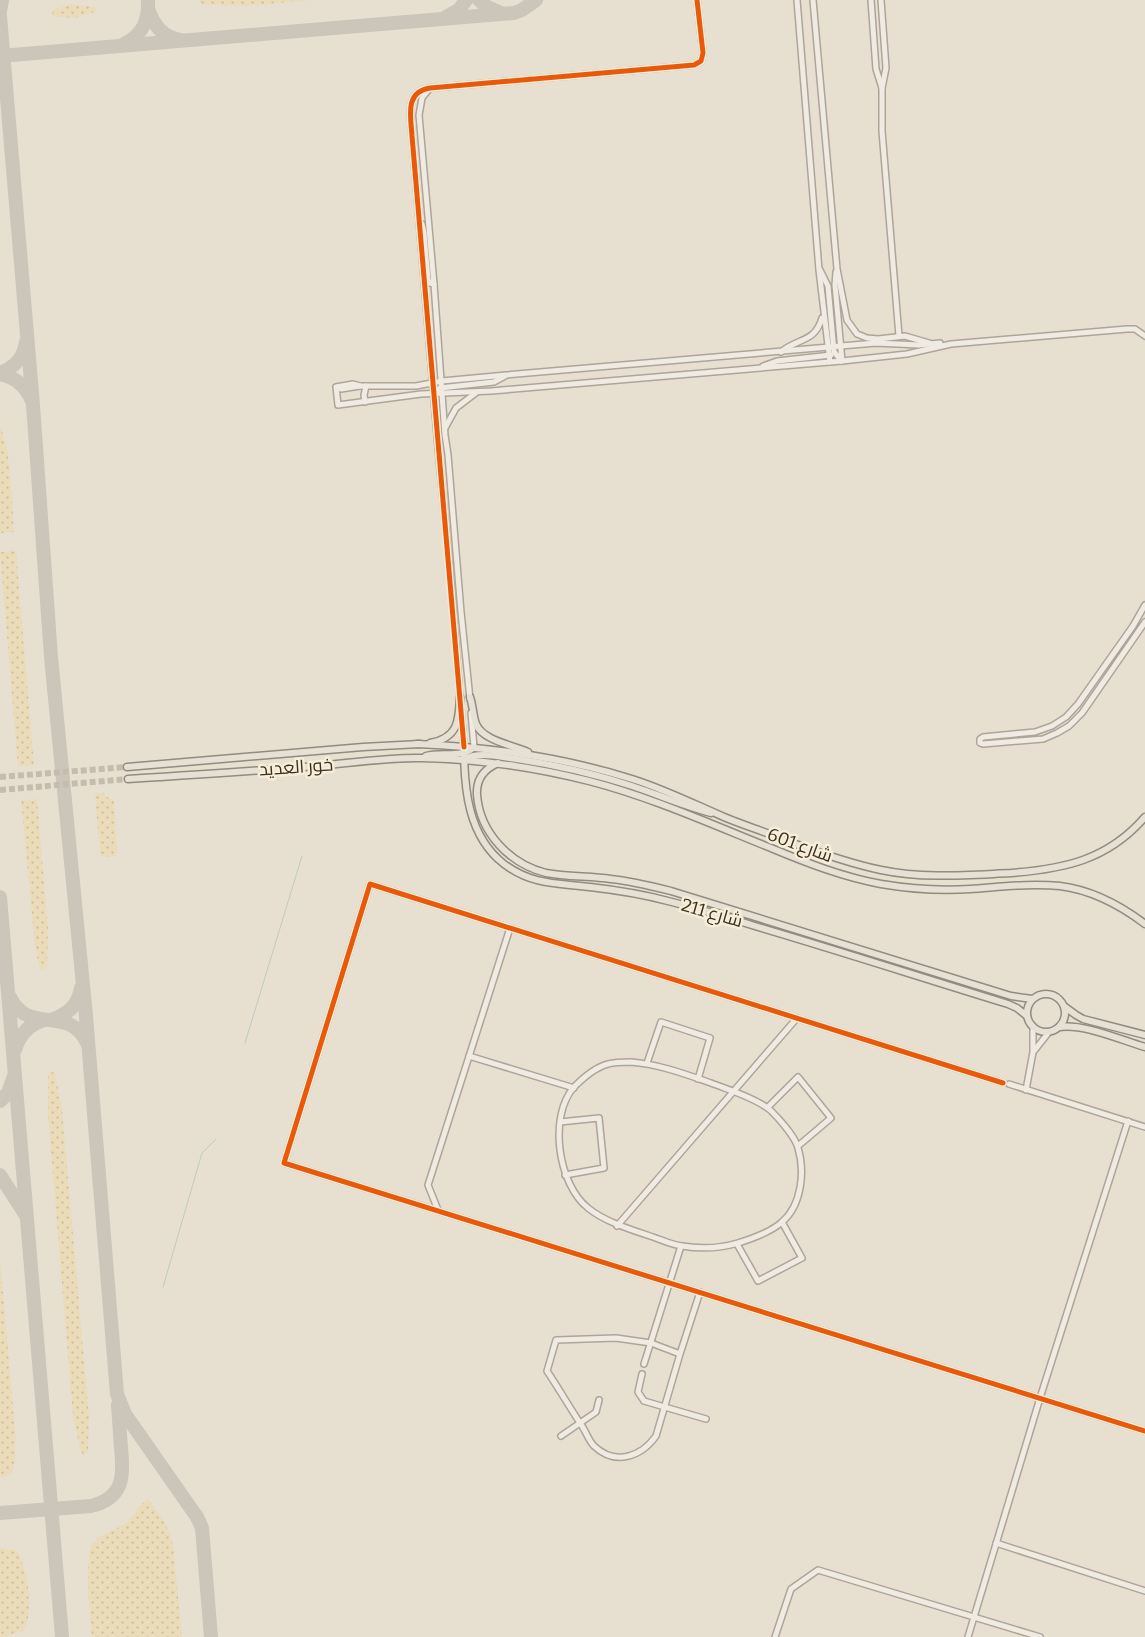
<svg xmlns="http://www.w3.org/2000/svg" width="1145" height="1637" font-family="Bitter,Cairo,serif">
<style>
.sand{fill:url(#sand-dots)}
.lines{fill:none;stroke-linecap:round;stroke-linejoin:round}
.stream{stroke:#bcccc2;stroke-width:1}
.taxiway{stroke:#cbc5ba;stroke-width:14}
.major-tunnel{stroke:#c5bcae;stroke-width:6;stroke-dasharray:6 3;stroke-linecap:butt}
.minor-casing{stroke:#ada599;stroke-width:8}
.major-casing{stroke:#928b80;stroke-width:9}
.minor{stroke:#efebe3;stroke-width:5}
.major{stroke:#e6e1d4;stroke-width:6}
.cycleway-casing{stroke:#f7eed8;stroke-width:8}
.cycleway{stroke:#e8590c;stroke-width:5}
.labels{text-anchor:middle;dominant-baseline:central;stroke-width:5;stroke-linejoin:round;paint-order:stroke}
.street-label{font-size:18px;fill:#3d2e20;stroke:#f7eed8}
</style>
<defs>
<pattern id="sand-dots" width="8" height="8" patternUnits="userSpaceOnUse" patternTransform="scale(1.25)"><rect width="8" height="8" fill="#eadcb9"/><path d="M2 2h.1M6 6h.1" fill="none" stroke="#cabd9f" stroke-width="1.8" stroke-linecap="round"/></pattern>
</defs>
<rect width="100%" height="100%" fill="#e7e0d1"/>
<!-- sand -->
<g class="sand">
<path d="M199,0h114l-69,6 -36,-1 -8,-2z"/>
<path d="M71,4l24,3 2,3 -2,2 -21,6 -22,-2 1,-6z"/>
<path d="M0,427c11,21 12,79 14,105l-14,1z"/>
<path d="M16,551l18,214 -16,2 -18,-215z"/>
<path d="M105,793l1,4 8,2 3,54 -2,3 -12,1 -3,-2 -5,-61z"/>
<path d="M37,799l11,130 -1,37 -3,4 -4,-1 -1,-3 -4,-20 -14,-146z"/>
<path d="M52,1072l3,1 7,37 27,307 -1,32v4l-5,2 -3,-6 -7,-34 -25,-299v-40l1,-3z"/>
<path d="M0,1259l15,170v32l-2,9 -3,5 -10,3z"/>
<path d="M147,1499l4,3 16,25 6,18 9,92h-90c-2,-18 -9,-83 2,-95 9,-10 24,-12 33,-20 8,-7 13,-18 20,-23z"/>
<path d="M0,1548l16,2 2,2c10,20 16,58 6,79l-22,6h-2z"/>
</g>
<g class="lines">
<!-- stream -->
<g class="stream">
<path d="M245,1043l57,-187"/>
<path d="M163,1287l39,-134 14,-14"/>
</g>
<!-- taxiway -->
<g class="taxiway">
<path d="M479,0l8,7 14,6"/>
<path d="M148,9c6,16 14,28 32,31"/>
<path d="M0,11l2,-11"/>
<path d="M0,16l33,389 18,252 35,359 31,378 8,20 72,103 5,11 9,109"/>
<path d="M446,17l13,-7 7,-10"/>
<path d="M124,44c19,-9 25,-24 24,-44"/>
<path d="M0,56l514,-43 8,-3 14,-10"/>
<path d="M0,373c14,-5 24,-16 26,-31"/>
<path d="M0,374c15,3 25,11 31,25"/>
<path d="M0,897l62,740"/>
<path d="M10,997c19,40 59,6 77,46"/>
<path d="M51,1020c17,-6 27,-14 30,-32"/>
<path d="M15,1050c4,-15 13,-25 29,-30"/>
<path d="M0,1101l8,-8 6,-17"/>
<path d="M0,1175l25,39"/>
<path d="M0,1513l91,-7c33,-8 33,-30 30,-58 -1,-15 -2,-29 -3,-43"/>
</g>
<!-- major-tunnel -->
<g class="major-tunnel">
<path d="M0,777l127,-10"/>
<path d="M0,790l128,-11"/>
</g>
<defs>
<g id="minor">
<path d="M797,0l22,270 11,92"/>
<path d="M813,0l24,269 10,51 10,14 10,4 11,1 27,-3 24,7"/>
<path d="M871,0l5,69 6,19"/>
<path d="M881,0l5,68 -4,20v43l17,205"/>
<path d="M430,88l-8,10 -3,17 15,169 11,151 3,20 13,157 9,87"/>
<path d="M422,224l2,9 4,47 2,3 4,1"/>
<path d="M820,270l8,16 6,66 8,9"/>
<path d="M836,272l-1,13 7,76"/>
<path d="M781,352c16,-14 34,-9 41,-34"/>
<path d="M763,366l14,-5 54,-6"/>
<path d="M360,386l-7,-2 -17,3 2,18 83,-11 70,-3 351,-30 65,-7 44,-10 176,-15h8l10,7"/>
<path d="M337,387l4,2 19,-3h56l26,-5 64,-6 370,-32 43,2 21,-2"/>
<path d="M434,394l6,-6 54,-6 11,-6"/>
<path d="M365,402l-1,-7 2,-9"/>
<path d="M445,428l11,-20 21,-16"/>
<path d="M1145,605l-12,21 -55,78 -12,13 -14,9 -17,6 -52,5 -3,2v4l3,1 60,-5 14,-6 12,-7 13,-13 63,-91"/>
<path d="M460,699l-10,-125 -12,-127 -26,-311c-1,-19 -8,-44 18,-48l264,-23 7,-4 2,-8 -6,-53"/>
<path d="M461,710l3,37"/>
<path d="M471,713l3,34"/>
<path d="M1034,1051l15,-19"/>
<path d="M469,1056l105,32"/>
<path d="M631,1062c27,2 54,12 80,21 18,7 39,13 55,24 4,2 8,7 11,10 8,9 18,20 21,31 7,23 4,57 -16,74 -10,9 -31,17 -44,21 -17,5 -38,6 -56,3 -10,-1 -20,-6 -29,-9 -21,-7 -48,-15 -65,-29 -30,-24 -40,-91 -14,-121 9,-9 22,-20 34,-23 7,-2 16,-2 23,-2z"/>
<path d="M647,1063l14,-41 49,16 -12,41"/>
<path d="M1003,1083l-633,-199 -86,279 861,268"/>
<path d="M1009,1084l136,43"/>
<path d="M1026,1090l7,-38v-26"/>
<path d="M768,1107l30,-30 33,41 -33,28"/>
<path d="M560,1122l39,-4 5,50 -39,7"/>
<path d="M438,1210l-10,-25 82,-257"/>
<path d="M617,1226l180,-208"/>
<path d="M737,1244l21,37 44,-23 -20,-36"/>
<path d="M680,1354l-29,-11 -35,-5 -60,2 -9,31c12,18 23,37 35,55 4,6 7,15 12,20 21,20 47,11 62,-10l24,-82 20,-62"/>
<path d="M644,1364l37,-118"/>
<path d="M642,1374l-4,18 6,9 62,18"/>
<path d="M561,1436l35,-24 3,-12"/>
<path d="M996,1543l149,48"/>
<path d="M775,1637l16,-48 27,-19 222,67"/>
<path d="M968,1637l72,-239 88,-277"/>
</g>
<g id="major">
<path d="M470,697c3,9 3,19 6,27 7,17 37,21 52,28"/>
<path d="M430,743c28,-5 29,-22 30,-46"/>
<path d="M417,744c73,3 145,13 215,35 32,10 62,25 92,38 19,8 39,14 58,22 32,12 65,24 99,31 43,9 86,5 130,3 53,-4 97,-13 134,-56"/>
<path d="M464,747c0,42 4,89 40,117 28,21 53,19 86,23 26,3 52,7 78,14 29,7 58,16 87,25 85,25 168,52 253,78l9,4 10,8"/>
<path d="M426,756c15,-4 38,2 48,-9"/>
<path d="M465,759c13,-7 31,-3 45,-1 41,6 82,15 122,28 27,9 52,20 79,27"/>
<path d="M498,763c-14,6 -22,16 -21,32 3,38 33,69 69,78 21,4 44,3 65,6 20,2 40,7 60,12l340,105 21,3"/>
<path d="M127,767l236,-20 57,-3"/>
<path d="M128,779c63,-4 126,-8 189,-13 35,-3 71,-9 105,-8 57,1 112,9 167,23 62,16 122,43 182,67 36,15 72,29 110,36 30,5 60,7 89,5 30,-2 60,-6 90,-3 32,4 60,19 85,38"/>
<circle cx="1046" cy="1013" r="19"/>
<path d="M1065,1007l11,8 7,4 62,16"/>
<path d="M1059,1027c24,-4 62,13 86,20"/>
</g>
</defs>
<!-- minor casing -->
<use href="#minor" class="minor-casing"/>
<!-- major casing -->
<use href="#major" class="major-casing"/>
<!-- minor -->
<use href="#minor" class="minor"/>
<!-- major -->
<use href="#major" class="major"/>
<defs>
<g id="cycleway">
<path d="M464,747l-52,-611c-1,-19 -8,-44 18,-48l264,-23 7,-4 2,-8 -6,-53"/>
<path d="M1003,1083l-633,-199 -86,279 861,268"/>
</g>
</defs>
<!-- cycleway casing -->
<use href="#cycleway" class="cycleway-casing"/>
<!-- cycleway -->
<use href="#cycleway" class="cycleway"/>
</g>
<g class="labels">
<!-- street labels -->
<g class="street-label">
<text transform="translate(296 767) rotate(-4)">خور العديد</text>
<text transform="translate(800 845) rotate(20)">شارع 601</text>
<text transform="translate(712 913) rotate(16)">شارع 211</text>
</g>
</g>
</svg>
